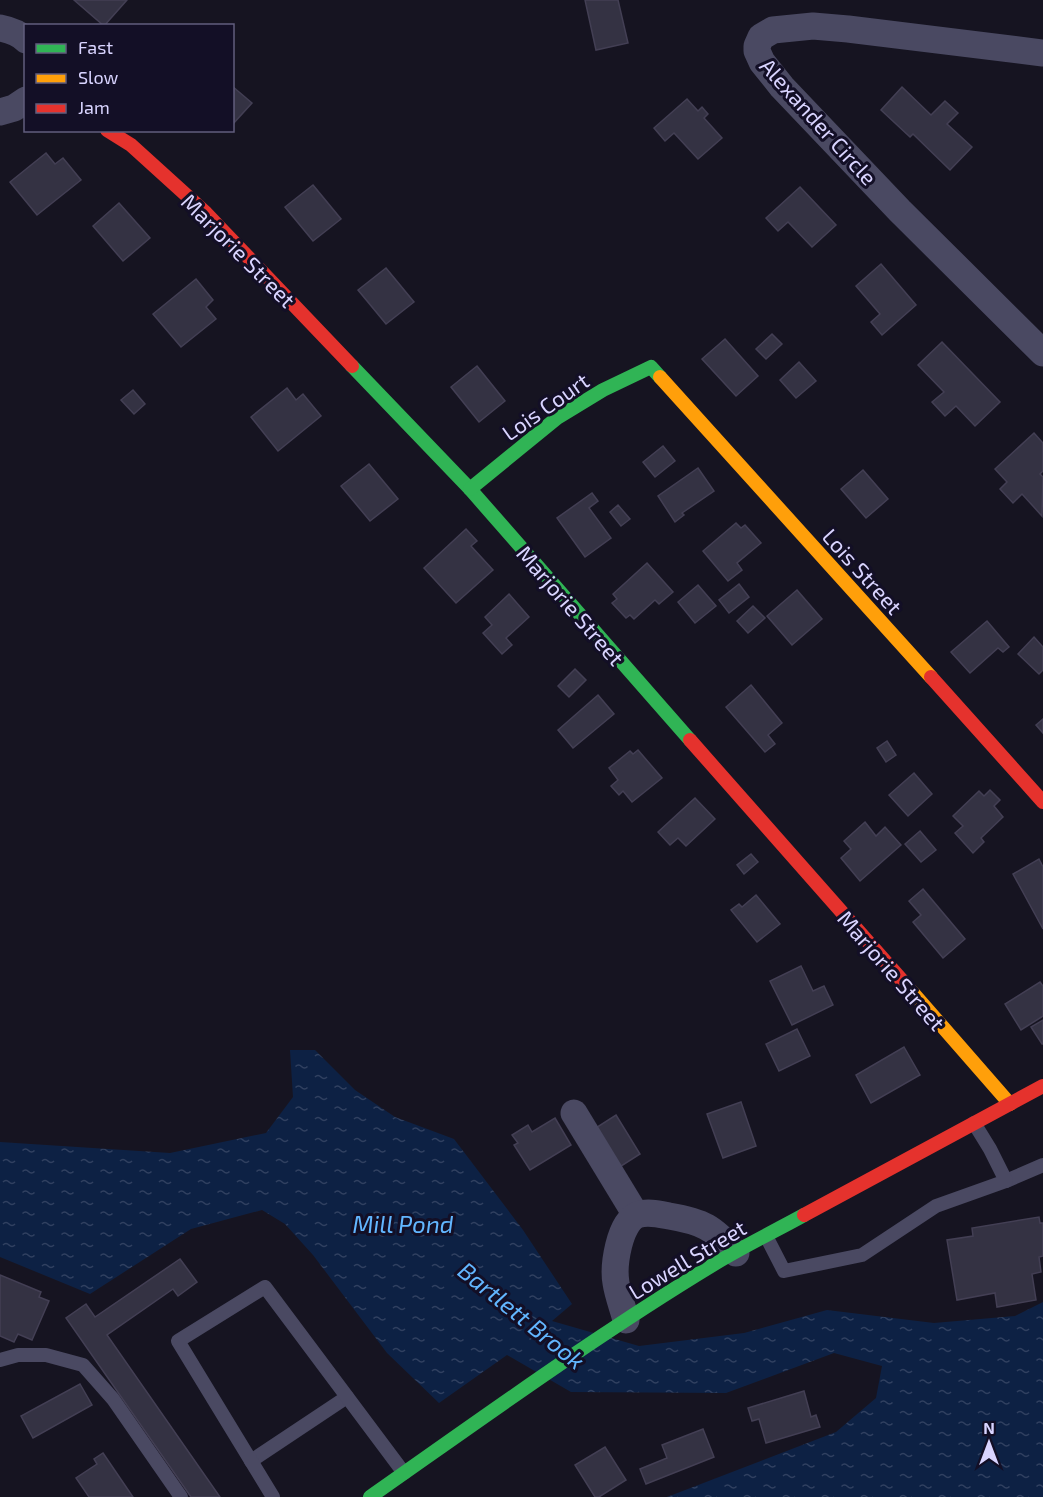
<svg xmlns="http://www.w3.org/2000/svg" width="1043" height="1497" font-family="'Exo 2',sans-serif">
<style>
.water{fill:url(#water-ripples)}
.building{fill:#343243;stroke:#433f54;stroke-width:1.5}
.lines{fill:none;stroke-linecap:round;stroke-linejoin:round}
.lane{stroke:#4a4962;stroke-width:14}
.street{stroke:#4a4962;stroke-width:27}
.fast{stroke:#30b455;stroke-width:14}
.slow{stroke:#ff9f0a;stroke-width:14}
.jam{stroke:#e5322d;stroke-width:14}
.labels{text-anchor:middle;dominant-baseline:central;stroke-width:6;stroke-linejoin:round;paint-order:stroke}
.street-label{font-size:22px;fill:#d9d4ff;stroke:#130f26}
.water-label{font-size:24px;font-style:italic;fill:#62b6ff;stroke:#130f26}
</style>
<defs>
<pattern id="water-ripples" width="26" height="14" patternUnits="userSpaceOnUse" patternTransform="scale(1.5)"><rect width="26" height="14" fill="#0d2144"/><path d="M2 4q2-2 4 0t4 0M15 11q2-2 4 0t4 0" fill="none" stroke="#304060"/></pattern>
</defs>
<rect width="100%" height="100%" fill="#161421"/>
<!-- water -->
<path class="water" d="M290,1050h25l40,40 40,27 59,22 69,91 49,74 -20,17 87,25 105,-13 83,-23 107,13 81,-7 28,-14v195h-376l169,-65 40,-34 6,-32 -48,-13 -108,40 -155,-1 -64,-37 -68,48 -52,-50 -74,-98 -28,-31 -23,-14 -71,19 -101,65 -90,-37v-115l170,11 96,-20 27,-36z"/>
<!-- building -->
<g class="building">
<path d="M74,0h53l-23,26z"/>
<path d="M585,0h33l10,43 -32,7z"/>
<path d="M232,86l20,17 -20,22z"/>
<path d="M902,87l29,28 14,-14 13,12 -11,11 25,23 -22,23 -37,-36 -3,3 -29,-27z"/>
<path d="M687,99l11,12 4,-4 6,7 -4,4 18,20 -24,21 -24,-26 -9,8 -11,-13z"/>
<path d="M46,153l9,11 8,-6 18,22 -44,35 -27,-33z"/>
<path d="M313,185l28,34 -28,22 -28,-34z"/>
<path d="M800,187l36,38 -24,22 -24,-25 -10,9 -12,-13z"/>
<path d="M119,203l31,35 -27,23 -30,-35z"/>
<path d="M881,264l35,41 -34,30 -11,-13 9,-8 -24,-28z"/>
<path d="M386,268l28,34 -28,22 -28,-34z"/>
<path d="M196,279l17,21 -7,7 10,12 -35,28 -28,-33z"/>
<path d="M772,334l10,10 -16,15 -10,-10z"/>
<path d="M725,339l33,37 -22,20 -34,-37z"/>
<path d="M942,342l58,60 -25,24 -19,-20 -11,10 -13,-14 12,-10 -26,-27z"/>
<path d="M799,362l17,19 -20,17 -16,-18z"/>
<path d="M477,366l28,35 -26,21 -28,-35z"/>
<path d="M287,388l9,12 7,-6 18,22 -43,35 -27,-34z"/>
<path d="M133,390l12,14 -11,10 -13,-14z"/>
<path d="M1034,433l9,10v28l-3,3 3,3 -1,39 -20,-22 -9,9 -13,-14 7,-7 -12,-13z"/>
<path d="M663,446l12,15 -20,16 -12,-15z"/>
<path d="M369,464l29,35 -28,22 -29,-35z"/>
<path d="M698,468l16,23 -32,22 2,2 -9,7 -17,-26z"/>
<path d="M863,470l25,29 -22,19 -25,-29z"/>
<path d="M592,493l6,8 -9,7 22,30 -26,19 -28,-39z"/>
<path d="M618,505l12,14 -9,7 -11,-14z"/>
<path d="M736,523l5,5 4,-3 16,18 -24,20 5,7 -14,11 -25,-30z"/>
<path d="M466,529l11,12 -6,5 22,24 -37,33 -32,-35z"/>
<path d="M647,563l26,29 -14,12 -4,-4 -21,19 -4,-4 -4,3 -14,-15 5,-4 -4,-5z"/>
<path d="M739,584l10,13 -20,16 -10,-13z"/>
<path d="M698,585l18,21 -21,17 -17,-21z"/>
<path d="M797,590l25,29 -30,26 -25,-29z"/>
<path d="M509,594l20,23 -23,21 6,7 -10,9 -19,-21 9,-8 -7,-8z"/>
<path d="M753,606l12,12 -17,15 -11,-12z"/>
<path d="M987,621l22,26 -6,5 -5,-4 -28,25 -19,-21z"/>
<path d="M1034,637l9,10v23l-4,4 -21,-20z"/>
<path d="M575,669l11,11 -17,17 -11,-11z"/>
<path d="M751,685l31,38 -14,12 7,9 -10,8 -39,-45z"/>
<path d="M598,695l16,19 -41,34 -15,-18z"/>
<path d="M1043,719v14l-7,-8z"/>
<path d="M887,741l9,14 -10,7 -9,-14z"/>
<path d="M638,750l24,28 -30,24 -9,-11 -4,4 -8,-9 7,-6 -9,-12 21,-17 3,3z"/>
<path d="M914,773l18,21 -24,22 -19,-21z"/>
<path d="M990,790l10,10 -6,6 9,11 -22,21 3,4 -11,11 -18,-20 8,-7 -10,-10 26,-25 5,5z"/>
<path d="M695,798l20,21 -29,27 -8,-8 -8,7 -12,-13z"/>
<path d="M865,822l11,14 9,-9 16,18 -41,36 -19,-23 10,-9 -7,-8z"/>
<path d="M920,831l16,19 -15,12 -16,-18z"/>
<path d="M751,854l7,8 -14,12 -7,-9z"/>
<path d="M1039,859l4,8v62l-30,-55z"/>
<path d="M923,889l42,50 -22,19 -30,-36 8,-7 -12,-14z"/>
<path d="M756,895l24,29 -23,18 -26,-32 8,-6 3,3z"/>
<path d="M801,966l12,25 11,-5 9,19 -41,20 -22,-44z"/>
<path d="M1040,982l3,4v30l-22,14 -16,-26z"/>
<path d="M1043,1020v24h-1l-11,-17z"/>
<path d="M797,1029l13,27 -31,15 -13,-27z"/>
<path d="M904,1047l16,28 -49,28 -15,-28z"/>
<path d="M741,1102l15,44 -33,12 -16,-44z"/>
<path d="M616,1115l24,39 -25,16 -24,-39z"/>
<path d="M555,1118l16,27 -41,25 -16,-25 4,-2 -6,-8 16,-10 4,7z"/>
<path d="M1039,1217l1,6h3v33l-4,1 2,15 -9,2 4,26 -39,7 -2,-14 -38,7 -10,-60 26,-4 -1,-8z"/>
<path d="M180,1259l17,23 -19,14 -5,-7 -66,46 113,162h-29l-125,-179 20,-14 9,13z"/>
<path d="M0,1275l41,17 -2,5 10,4 -17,39 -14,-6 -4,8 -14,-6z"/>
<path d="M80,1384l12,21 -59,33 -12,-22z"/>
<path d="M804,1391l7,26 5,-2 4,12 -54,16 -7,-24 -7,2 -4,-13z"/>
<path d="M703,1429l11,28 -68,27 -6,-15 27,-11 -5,-13z"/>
<path d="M605,1447l21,33 -27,17h-4l-20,-32z"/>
<path d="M103,1453l30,44h-44l-13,-19 21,-14 -3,-5z"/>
</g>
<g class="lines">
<!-- lane -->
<g class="lane">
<path d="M1006,1181l37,-16"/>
<path d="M766,1236l18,35 78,-16 74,-49 70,-25 -16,-32 -16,-26"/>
<path d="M0,1360l18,-5h28l37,10 30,34 68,98"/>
<path d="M251,1461l96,-64"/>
<path d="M273,1497l-95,-156 87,-54 139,186"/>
</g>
<!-- street -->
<g class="street">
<path d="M0,28c10,2 19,5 26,12"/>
<path d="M1043,53l-195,-24 -35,-3 -40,4 -12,7 -4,9v5l5,11 20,25 118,124 143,142"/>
<path d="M0,112l14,-4 12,-8"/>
<path d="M574,1113l62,102"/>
<path d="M626,1320c-3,-12 -8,-24 -10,-37 -3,-17 3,-60 21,-68 10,-4 22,-1 32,1 35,6 43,11 67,37"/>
</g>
<!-- fast -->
<g class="fast">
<path d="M352,366l118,123 220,251"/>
<path d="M470,489l87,-71 46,-28 48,-23 9,10"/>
<path d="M370,1497c114,-80 227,-162 346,-234 28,-17 59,-32 88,-48"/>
</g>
<!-- slow -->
<g class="slow">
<path d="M660,377l271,300"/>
<path d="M907,986l103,118"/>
</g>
<!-- jam -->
<g class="jam">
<path d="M107,130l24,15 75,68 146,153"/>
<path d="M931,677l112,125"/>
<path d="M690,740l217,246"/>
<path d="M804,1215l239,-129"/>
</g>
</g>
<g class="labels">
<!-- street labels -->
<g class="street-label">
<text transform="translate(819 121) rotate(48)">Alexander Circle</text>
<text transform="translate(239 250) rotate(45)">Marjorie Street</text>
<text transform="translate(545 406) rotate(-35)">Lois Court</text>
<text transform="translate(863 571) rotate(48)">Lois Street</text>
<text transform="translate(571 605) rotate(49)">Marjorie Street</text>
<text transform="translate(892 970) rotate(49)">Marjorie Street</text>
<text transform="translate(687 1259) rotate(-31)">Lowell Street</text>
</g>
<!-- water labels -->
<g class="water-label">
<text x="403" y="1223">Mill Pond</text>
<text transform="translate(522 1315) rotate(39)">Bartlett Brook</text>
</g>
</g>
<!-- legend -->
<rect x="24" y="24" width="210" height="108" fill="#130f26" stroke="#625e7d" stroke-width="1.5"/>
<rect x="36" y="44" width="30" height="9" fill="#30b455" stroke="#625e7d" stroke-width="1.5"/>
<text x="78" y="54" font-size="18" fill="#d9d4ff">Fast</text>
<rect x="36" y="74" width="30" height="9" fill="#ff9f0a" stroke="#625e7d" stroke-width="1.5"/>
<text x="78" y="84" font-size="18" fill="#d9d4ff">Slow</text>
<rect x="36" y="104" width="30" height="9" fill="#e5322d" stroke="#625e7d" stroke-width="1.5"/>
<text x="78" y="114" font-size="18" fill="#d9d4ff">Jam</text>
<!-- north arrow -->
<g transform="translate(989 1443)" stroke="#130f26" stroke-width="4.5" paint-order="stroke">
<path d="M0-4.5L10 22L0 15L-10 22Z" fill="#d9d4ff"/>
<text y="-9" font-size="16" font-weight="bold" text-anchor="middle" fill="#d9d4ff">N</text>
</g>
</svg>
